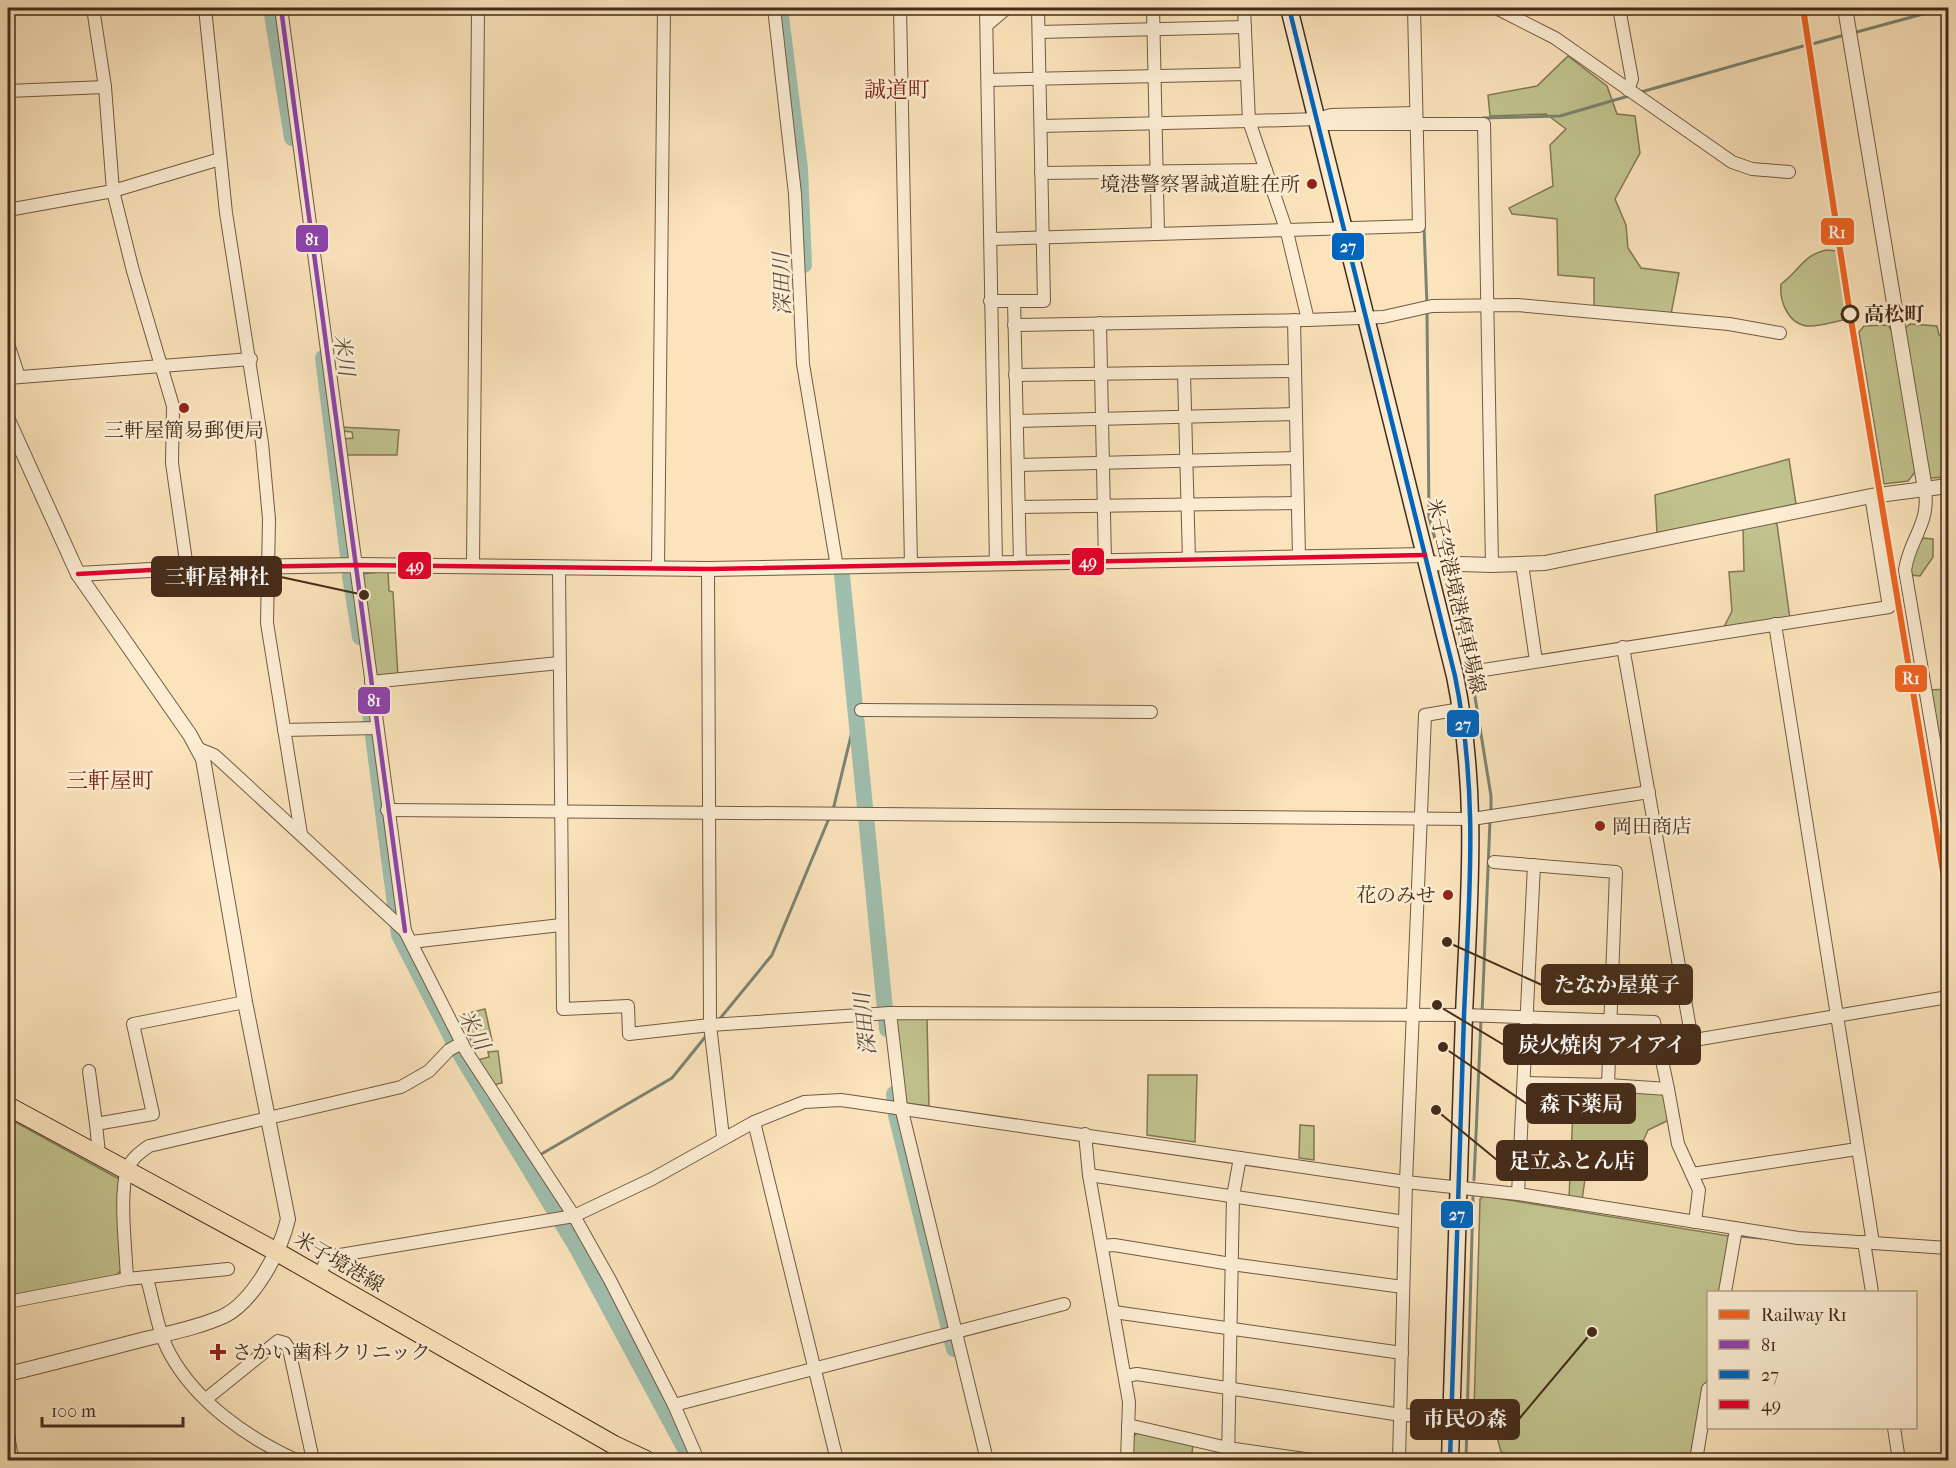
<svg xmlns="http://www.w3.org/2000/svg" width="1956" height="1468" font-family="'IM FELL French Canon','Noto Serif JP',serif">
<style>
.green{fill:#c1c38e;stroke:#837854;stroke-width:1.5}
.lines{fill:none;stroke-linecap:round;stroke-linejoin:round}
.stream{stroke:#7b8472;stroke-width:3}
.river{stroke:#9fbead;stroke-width:16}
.minor-casing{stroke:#725a42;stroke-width:14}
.tertiary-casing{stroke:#725a42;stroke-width:16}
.secondary-casing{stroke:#452c19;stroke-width:19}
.primary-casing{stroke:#452c19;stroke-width:20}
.minor{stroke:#fcedd3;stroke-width:12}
.tertiary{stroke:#fcedd3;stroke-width:14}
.secondary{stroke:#fcedd3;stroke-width:16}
.primary{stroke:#fbe3bb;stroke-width:18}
.bus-1-casing{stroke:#fcedd3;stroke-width:9}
.bus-2-casing{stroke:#fcedd3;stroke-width:9}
.bus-3-casing{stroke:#fcedd3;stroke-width:9}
.bus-1{stroke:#8e44ad;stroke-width:4.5}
.bus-2{stroke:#0065bd;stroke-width:4.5}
.bus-3{stroke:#e4002b;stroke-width:4.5}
.rail-1-casing{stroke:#fcedd3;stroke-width:10}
.rail-1{stroke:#f26522;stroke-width:6}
.poi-dot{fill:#8f2418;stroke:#fcedd3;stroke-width:2}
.stop-dot{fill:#fcedd3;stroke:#452c19;stroke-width:3}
.labels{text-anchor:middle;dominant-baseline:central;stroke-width:5;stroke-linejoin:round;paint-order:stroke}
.poi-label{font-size:20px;fill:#452c19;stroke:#fcedd3;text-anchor:end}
.stop-label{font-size:20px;font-weight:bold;fill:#452c19;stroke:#fcedd3;text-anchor:start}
.street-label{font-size:20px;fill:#452c19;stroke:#fcedd3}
.water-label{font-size:21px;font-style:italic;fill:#5c503e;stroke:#fcedd3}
.quarter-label{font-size:22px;fill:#7a1f14;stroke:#fcedd3}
.leader{fill:none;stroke:#452c19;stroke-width:2}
.callout-dot{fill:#452c19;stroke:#fcedd3;stroke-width:2}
.callout{fill:#452c19;stroke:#452c19;stroke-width:2}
.callout-label{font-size:21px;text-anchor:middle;font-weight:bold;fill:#fff}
.line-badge{stroke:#fcedd3;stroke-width:2}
.badge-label{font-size:16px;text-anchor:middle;font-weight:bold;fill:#fff}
</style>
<rect width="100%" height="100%" fill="#fbe3bb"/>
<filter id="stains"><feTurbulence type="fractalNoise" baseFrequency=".00333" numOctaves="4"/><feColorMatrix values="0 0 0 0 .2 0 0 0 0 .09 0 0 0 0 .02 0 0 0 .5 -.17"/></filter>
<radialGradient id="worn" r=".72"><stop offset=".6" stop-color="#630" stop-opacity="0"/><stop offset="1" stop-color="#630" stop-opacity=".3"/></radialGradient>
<!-- green -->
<g class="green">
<path d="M1568,56l39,30 10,28 18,2 5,37 -25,46 11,26 2,23 13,20 38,5 -8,41 -77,-6v-30l-36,-3 -1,-56 -45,-5 -3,-6 44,-22 -3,-41 16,-16 -20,-15 -56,2 -2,-21 49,-9z"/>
<path d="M1826,250l12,1 10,68c-12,2 -26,7 -38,7 -21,0 -31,-24 -29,-42 19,-13 20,-28 45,-34z"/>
<path d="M1910,324l27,2 2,9 9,4v138l-18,1 -27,-148z"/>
<path d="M1888,325l5,8 22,139 -7,9 -24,3 -25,-152 5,-6z"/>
<path d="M340,427l59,3 -2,25h-51l-3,-16 10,-1 -1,-6 -11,-1z"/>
<path d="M1789,459l7,45 -139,29 -2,-38z"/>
<path d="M1772,521l5,3 13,95 -67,10 9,-18 -3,-39 15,-1 -1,-44z"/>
<path d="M1923,538l10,1v18l-13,19 -10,-1v-19z"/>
<path d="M388,571l1,20 4,1 5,85 -21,2 -14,-80 -1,-25z"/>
<path d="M1948,689v123l-18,-122z"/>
<path d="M485,1009l8,36 -20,1 -12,-31z"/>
<path d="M895,1017l32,2 2,87 -27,-3z"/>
<path d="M498,1051l4,32 -9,2 -15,-25 11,-3 -1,-5z"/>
<path d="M1148,1075h49l-2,67 -48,-7z"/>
<path d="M1574,1088l88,2 9,29 -23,11 -7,16 -10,7 -37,10 -8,9 -4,28 -13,-2z"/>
<path d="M8,1118l111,61 3,90 -7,8 -107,20z"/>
<path d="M1300,1125l14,1v34l-15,-2z"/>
<path d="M1484,1196l245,40 -7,56h-14v79l-14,89 -181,-4 -12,-4 -10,-37 -3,-3 -14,-1 6,-212z"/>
<path d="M1138,1432l55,13 -2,15h-60l2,-23z"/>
</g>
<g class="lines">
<!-- stream -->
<g class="stream">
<path d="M1853,33l92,-25"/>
<path d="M1812,44l29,-8"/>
<path d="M1641,92l162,-46"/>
<path d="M1483,118l77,-2 72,-21"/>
<path d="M1424,227l3,78"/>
<path d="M1427,311l2,206 12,44"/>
<path d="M1443,567l32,130 16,99v17"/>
<path d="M833,810l24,-99"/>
<path d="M1482,1014l8,-194"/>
<path d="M718,1021l54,-66 58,-139"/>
<path d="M538,1156l134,-78 34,-42"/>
<path d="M1474,1180l7,-160"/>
<path d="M1739,1236l22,2"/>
<path d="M1466,1460l7,-263"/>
</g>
<!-- river -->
<g class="river">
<path d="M271,8l21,130"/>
<path d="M780,8l20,161 4,96"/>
<path d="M323,358l25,198"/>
<path d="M842,575l45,454"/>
<path d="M350,576l10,61"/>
<path d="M370,713l29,222 60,117 119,198 113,210"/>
<path d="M894,1094l2,21 58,234"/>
</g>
<defs>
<g id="minor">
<path d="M93,8l12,79 8,104 20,80 40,135 -1,57 15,105"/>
<path d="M205,8l21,205 36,230 7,76 -2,104 34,211"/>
<path d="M281,8l124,923"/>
<path d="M774,8l21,186 8,170 34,203"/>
<path d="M900,8l11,557"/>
<path d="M986,8l10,556"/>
<path d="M1153,8l5,225"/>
<path d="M1496,8l59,30 177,124 20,7 37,3"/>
<path d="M1619,8l13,71 -4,11"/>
<path d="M987,25l20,-17"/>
<path d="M1039,32l206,-5"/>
<path d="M988,80l259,-6"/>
<path d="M8,91l97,-4"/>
<path d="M1318,119l11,5h155l8,441"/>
<path d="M1041,126l208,-5 69,-2 13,-4 85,-2"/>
<path d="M1041,173l225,-3"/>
<path d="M8,210l105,-19 107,-32"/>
<path d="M991,239l428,-13 -5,-218"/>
<path d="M990,301h54l-6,-293"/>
<path d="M1014,301l6,262"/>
<path d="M1294,320l5,237"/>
<path d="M1308,320l75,-3 49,-11 85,-1 212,19 51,9"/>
<path d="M1100,323l5,239"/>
<path d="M1014,325l294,-5 -21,-88 -38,-111 -5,-113"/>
<path d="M8,344l11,33"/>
<path d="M1184,373l5,187"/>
<path d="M1015,375l279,-4"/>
<path d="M8,378l243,-19"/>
<path d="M1017,421l278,-7"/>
<path d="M1018,465l278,-7"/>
<path d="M1925,489c5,36 -15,48 -20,81l43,253"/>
<path d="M1019,507l278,-4"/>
<path d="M1522,564l14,97"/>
<path d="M473,565l5,-557"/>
<path d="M559,568l4,441 65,-3 1,28 81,-9 180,-12 574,2 190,7 5,24 289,-49"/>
<path d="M658,568l6,-560"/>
<path d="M708,569l2,456 13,112"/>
<path d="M1775,624l98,619"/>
<path d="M1623,647l69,393"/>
<path d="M1477,671l412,-64 -18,-111"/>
<path d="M371,682l188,-19"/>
<path d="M861,710l290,2"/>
<path d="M284,730l93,-2"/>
<path d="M199,749l15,6 10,9 181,167 61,120 108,165 36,64 64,125 24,55"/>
<path d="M387,810l1085,9 177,-27"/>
<path d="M1494,862l122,10 -8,213 -83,-2"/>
<path d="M411,942l150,-17"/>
<path d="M890,1013l11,94 86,353"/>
<path d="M1659,1046l9,43"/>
<path d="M89,1071l7,53"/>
<path d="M1608,1085l60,4 10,55 21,46 -4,32"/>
<path d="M754,1122l83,338"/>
<path d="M1085,1134l4,41 40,227 -2,58"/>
<path d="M99,1154l-3,-30 57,-10 -20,-90 112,-22"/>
<path d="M1692,1174l165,-25"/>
<path d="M1089,1175l316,47"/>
<path d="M1518,1194l16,-329"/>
<path d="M1864,1242l8,50"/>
<path d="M1102,1246l12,-1 117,19 172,23"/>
<path d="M319,1276l9,-19 246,-41 78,-37 102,-57 50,-20 37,-2 565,82 112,12 280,44 150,10"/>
<path d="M127,1279c-1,-28 -8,-83 0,-109 4,-11 12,-17 22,-24l252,-59 28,-16 20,-21 13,-7"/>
<path d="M147,1279c7,24 11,53 23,75 27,49 78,84 126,106"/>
<path d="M1725,1292l11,-63"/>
<path d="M8,1302l119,-23 101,-10"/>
<path d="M1114,1312l288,41"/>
<path d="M1126,1376l11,-2 264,41 50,2"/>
<path d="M206,1399l72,-58 7,2 4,6 24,111"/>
<path d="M674,1405l390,-101"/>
<path d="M1128,1425l100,23 84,12"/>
<path d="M1894,1428l5,32"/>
<path d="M8,1435l4,23"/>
<path d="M1228,1460l5,-264 7,-38"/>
<path d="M1399,1460l7,-278 19,-467 36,-6"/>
<path d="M1696,1460l12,-71"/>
</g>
<g id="tertiary">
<path d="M1845,8l80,481"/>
<path d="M8,420l70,154 112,161 13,24 42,243 43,217c-7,31 -34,82 -64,97 -24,11 -54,17 -79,23 -46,12 -92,24 -137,35"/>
<path d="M1427,563l65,2 53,-2 326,-67 77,-10"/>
<path d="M78,574l109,-6 170,-3 351,4 717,-14"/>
</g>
<path id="secondary" d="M1289,8l166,668c24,119 14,220 9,339 -6,149 -10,297 -14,445"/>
<path id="primary" d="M8,1106l269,146 337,193 32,15"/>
</defs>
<!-- minor casing -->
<use href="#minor" class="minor-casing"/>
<!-- tertiary casing -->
<use href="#tertiary" class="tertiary-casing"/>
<!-- secondary casing -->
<use href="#secondary" class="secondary-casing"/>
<!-- primary casing -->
<use href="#primary" class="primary-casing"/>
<!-- minor -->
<use href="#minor" class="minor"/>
<!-- tertiary -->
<use href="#tertiary" class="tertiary"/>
<!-- secondary -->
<use href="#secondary" class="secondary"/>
<!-- primary -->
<use href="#primary" class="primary"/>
<defs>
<path id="bus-1" d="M281,8l124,923"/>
<path id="bus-2" d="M1289,8l166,668c24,119 14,220 9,339 -6,149 -10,297 -14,445"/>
<path id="bus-3" d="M78,574l109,-6 170,-3 351,4 717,-14"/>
</defs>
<!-- bus-1 casing -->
<use href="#bus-1" class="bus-1-casing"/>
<!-- bus-2 casing -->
<use href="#bus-2" class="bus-2-casing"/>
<!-- bus-3 casing -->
<use href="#bus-3" class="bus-3-casing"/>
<!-- bus-1 -->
<use href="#bus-1" class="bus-1"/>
<!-- bus-2 -->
<use href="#bus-2" class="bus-2"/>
<!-- bus-3 -->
<use href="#bus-3" class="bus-3"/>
<defs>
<path id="rail-1" d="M1803,8l47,306 98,588"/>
</defs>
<!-- rail-1 casing -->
<use href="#rail-1" class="rail-1-casing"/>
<!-- rail-1 -->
<use href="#rail-1" class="rail-1"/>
</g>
<!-- markers -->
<g class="poi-dot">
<circle cx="1312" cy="184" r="6"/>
<circle cx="184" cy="408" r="6"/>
<circle cx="1600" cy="826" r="6"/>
<circle cx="1448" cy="895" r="6"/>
<path d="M215 1343h6v6h6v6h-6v6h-6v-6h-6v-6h6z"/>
</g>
<circle class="stop-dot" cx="1850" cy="314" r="8"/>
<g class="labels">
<!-- poi labels -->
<g class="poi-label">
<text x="1300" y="184">境港警察署誠道駐在所</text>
<text x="184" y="430" text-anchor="middle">三軒屋簡易郵便局</text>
<text x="1612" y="826" text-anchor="start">岡田商店</text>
<text x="1436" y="895">花のみせ</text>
<text x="232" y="1352" text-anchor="start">さかい歯科クリニック</text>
</g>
<!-- stop labels -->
<g class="stop-label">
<text x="1864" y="314">高松町</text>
</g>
<!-- street labels -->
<g class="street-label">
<text transform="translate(1456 596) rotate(77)">米子空港境港停車場線</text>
<text transform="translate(339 1262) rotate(30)">米子境港線</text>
</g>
<!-- water labels -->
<g class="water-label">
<text transform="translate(782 284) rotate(-92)">深田川</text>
<text transform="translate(344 355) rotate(82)">米川</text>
<text transform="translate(865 1024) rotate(-96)">深田川</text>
<text transform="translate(474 1030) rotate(62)">米川</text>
</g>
<!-- quarter labels -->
<g class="quarter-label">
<text x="897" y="90">誠道町</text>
<text x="110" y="781">三軒屋町</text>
</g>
</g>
<!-- callouts -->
<path class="leader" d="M364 595L281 577M1447 942L1542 985M1437 1005L1504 1045M1443 1047L1527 1104M1436 1110L1497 1160M1592 1332L1519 1419"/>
<g class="callout-dot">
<circle cx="364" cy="595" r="6"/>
<circle cx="1447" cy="942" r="6"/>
<circle cx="1437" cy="1005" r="6"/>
<circle cx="1443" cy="1047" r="6"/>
<circle cx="1436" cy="1110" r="6"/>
<circle cx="1592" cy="1332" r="6"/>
</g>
<g class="callout">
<rect x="152" y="557" width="129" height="39" rx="6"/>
<rect x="1542" y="965" width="150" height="39" rx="6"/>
<rect x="1504" y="1025" width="196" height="39" rx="6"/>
<rect x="1527" y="1084" width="108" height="39" rx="6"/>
<rect x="1497" y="1141" width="150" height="39" rx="6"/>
<rect x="1411" y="1400" width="108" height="39" rx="6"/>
</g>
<g class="callout-label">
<text x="217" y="584">三軒屋神社</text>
<text x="1617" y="992">たなか屋菓子</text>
<text x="1602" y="1052">炭火焼肉 アイアイ</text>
<text x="1581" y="1111">森下薬局</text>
<text x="1572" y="1168">足立ふとん店</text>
<text x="1465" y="1426">市民の森</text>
</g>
<g class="line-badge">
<rect x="1820" y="217" width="35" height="29" rx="6" fill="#f26522"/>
<rect x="295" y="224" width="34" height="29" rx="6" fill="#8e44ad"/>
<rect x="1331" y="232" width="34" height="29" rx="6" fill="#0065bd"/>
<rect x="1071" y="547" width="34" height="29" rx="6" fill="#e4002b"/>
<rect x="397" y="551" width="35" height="29" rx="6" fill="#e4002b"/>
<rect x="1894" y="664" width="34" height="29" rx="6" fill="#f26522"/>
<rect x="357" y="686" width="34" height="29" rx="6" fill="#8e44ad"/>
<rect x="1446" y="709" width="34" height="29" rx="6" fill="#0065bd"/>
<rect x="1440" y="1200" width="34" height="29" rx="6" fill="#0065bd"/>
</g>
<g class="badge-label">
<text x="1837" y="238">R1</text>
<text x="312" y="245">81</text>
<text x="1348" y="252">27</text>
<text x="1088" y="567">49</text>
<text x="415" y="571">49</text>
<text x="1911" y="684">R1</text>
<text x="374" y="706">81</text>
<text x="1463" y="730">27</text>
<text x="1457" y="1220">27</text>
</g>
<!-- margin -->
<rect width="1956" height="1468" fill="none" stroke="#fbe3bb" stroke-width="30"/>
<rect x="9" y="9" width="1938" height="1450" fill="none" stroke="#452c19" stroke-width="3"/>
<rect x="15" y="15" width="1926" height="1438" fill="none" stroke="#452c19" stroke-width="1.5"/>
<!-- legend -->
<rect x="1707" y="1291" width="210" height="138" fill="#fcedd3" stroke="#b3a089" stroke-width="1.5"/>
<rect x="1719" y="1310" width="30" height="9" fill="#f26522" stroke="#b3a089" stroke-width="1.5"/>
<text x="1761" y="1321" font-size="18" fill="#452c19">Railway R1</text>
<rect x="1719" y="1340" width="30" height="9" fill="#8e44ad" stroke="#b3a089" stroke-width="1.5"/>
<text x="1761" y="1351" font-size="18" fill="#452c19">81</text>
<rect x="1719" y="1370" width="30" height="9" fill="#0065bd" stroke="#b3a089" stroke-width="1.5"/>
<text x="1761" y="1381" font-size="18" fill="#452c19">27</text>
<rect x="1719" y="1400" width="30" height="9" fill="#e4002b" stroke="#b3a089" stroke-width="1.5"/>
<text x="1761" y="1411" font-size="18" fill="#452c19">49</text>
<!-- scale -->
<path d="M42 1417v9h141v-9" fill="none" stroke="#452c19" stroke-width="3"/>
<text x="51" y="1417" font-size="18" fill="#452c19" stroke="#fcedd3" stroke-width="4.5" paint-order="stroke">100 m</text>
<rect width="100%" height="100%" filter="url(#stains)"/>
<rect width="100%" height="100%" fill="url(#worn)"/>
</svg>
